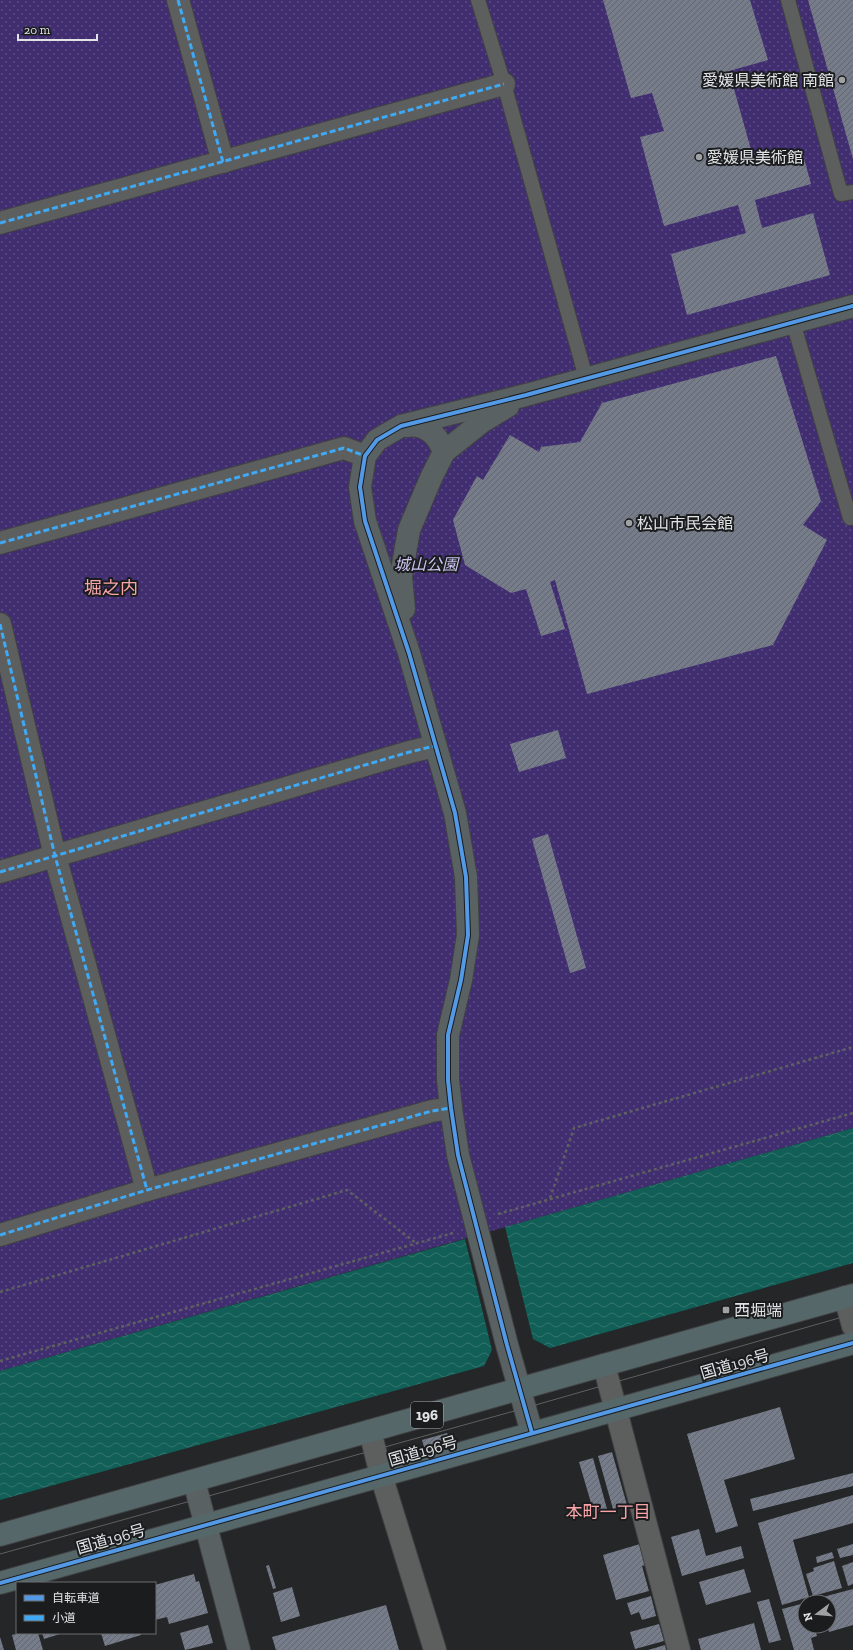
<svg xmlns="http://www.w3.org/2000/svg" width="853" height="1650" font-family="'Zilla Slab','Noto Sans JP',serif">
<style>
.park{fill:url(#park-dots)}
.water{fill:url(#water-waves)}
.building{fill:url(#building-hatch)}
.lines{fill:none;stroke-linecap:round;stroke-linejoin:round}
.lane-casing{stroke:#404143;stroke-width:16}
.street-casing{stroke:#404143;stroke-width:24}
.secondary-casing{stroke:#404143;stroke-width:24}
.highway-casing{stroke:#404143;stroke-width:24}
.path{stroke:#5f6060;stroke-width:2.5;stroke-dasharray:3 3;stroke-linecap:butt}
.lane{stroke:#5d5e5e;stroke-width:14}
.street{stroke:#5d5e5e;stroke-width:22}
.secondary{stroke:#5a6162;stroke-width:22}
.highway{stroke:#56676a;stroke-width:22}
.tram{stroke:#5f6060;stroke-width:1}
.quiet{stroke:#3fa9f5;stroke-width:3;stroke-dasharray:6 3;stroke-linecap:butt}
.cycleway-casing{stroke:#1a1c1e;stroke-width:6}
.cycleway{stroke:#5399e6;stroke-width:4}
.poi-dot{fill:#9fa1a2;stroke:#1a1c1e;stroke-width:1.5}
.labels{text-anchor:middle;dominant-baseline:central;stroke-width:4;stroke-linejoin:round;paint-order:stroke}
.shield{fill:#1a1c1e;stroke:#a5a7a9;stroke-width:1}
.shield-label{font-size:15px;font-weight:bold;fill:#e1e3e5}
.poi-label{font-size:16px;fill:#e1e3e5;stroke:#1a1c1e;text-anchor:start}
.park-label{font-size:16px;font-style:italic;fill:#ccc4f1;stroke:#1a1c1e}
.street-label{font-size:16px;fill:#e1e3e5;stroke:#1a1c1e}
.neighbourhood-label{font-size:17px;fill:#f8a4a9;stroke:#1a1c1e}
.quarter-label{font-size:18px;fill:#f8a4a9;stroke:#1a1c1e}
</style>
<defs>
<pattern id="park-dots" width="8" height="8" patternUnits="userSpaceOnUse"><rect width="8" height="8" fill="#412e70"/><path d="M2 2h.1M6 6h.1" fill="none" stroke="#5c4c84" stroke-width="1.8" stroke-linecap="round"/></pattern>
<pattern id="water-waves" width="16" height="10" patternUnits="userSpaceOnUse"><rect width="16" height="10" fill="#115f57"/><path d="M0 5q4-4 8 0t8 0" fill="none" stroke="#33766f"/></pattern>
<pattern id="building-hatch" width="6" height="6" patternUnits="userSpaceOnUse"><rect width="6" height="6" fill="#767c89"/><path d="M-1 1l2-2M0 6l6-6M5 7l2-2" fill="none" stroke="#62666e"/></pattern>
</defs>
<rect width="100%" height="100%" fill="#242627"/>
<!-- park -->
<path class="park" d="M0,0h853v1128l-853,243z"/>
<!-- water -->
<g class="water">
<path d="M853,1128v135l-303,85 -17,-9 -28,-112z"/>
<path d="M465,1239l27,111 -8,16 -484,134v-129z"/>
</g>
<!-- building -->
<g class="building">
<path d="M603,0h147l18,60 -39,11 26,93 47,-13 9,33 -56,16 7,28 51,-15 17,62 -143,40 -16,-61 75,-21 -8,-28 -74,21 -24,-89 24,-6 -12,-38 -21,5z"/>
<path d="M808,0h45v159z"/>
<path d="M776,356l45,145 -18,24 24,15 -54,105 -186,49 -32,-114 -5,2 15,47 -24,7 -15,-47 -15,4 -46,-28 -12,-45 24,-44 6,4 27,-45 29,17 2,-5 39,-5 22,-39z"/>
<path d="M558,730l8,28 -47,14 -9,-28z"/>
<path d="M548,834l38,134 -16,5 -38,-134z"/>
<path d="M780,1407l15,52 -71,21 14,46 -22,7 -29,-99z"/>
<path d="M447,1433l3,6 -26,8 -2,-7z"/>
<path d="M612,1452l15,53 -14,4 -15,-53z"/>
<path d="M593,1458l14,51 -13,4 -15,-51z"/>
<path d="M853,1473v13l-100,25 -3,-12z"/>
<path d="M853,1495v28l-60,17 16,57 -27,8 -24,-82z"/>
<path d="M699,1529l7,27 35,-10 3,12 -62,18 -11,-39z"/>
<path d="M640,1544l6,21 -4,1 7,25 -33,9 -13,-45z"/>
<path d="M853,1544v11l-13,3 -3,-9z"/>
<path d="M832,1552l2,6 -17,5 -1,-6z"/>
<path d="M834,1561l8,27 -29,8 -7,-22 8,-3 -1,-3z"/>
<path d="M853,1562v22l-5,2 -6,-20z"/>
<path d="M269,1565l7,23 -3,1 -7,-23z"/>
<path d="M744,1569l7,23 -45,13 -7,-23z"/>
<path d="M194,1574l2,8 3,-1 9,32 -39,11 -2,-7 -12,3v-35z"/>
<path d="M292,1587l8,29 -19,6 -8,-29z"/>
<path d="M853,1589v36l-24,7 -2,-6h2v-24h-9l-1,-4z"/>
<path d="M651,1596l5,20 -14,4 -3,-8 -8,3 -4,-12z"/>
<path d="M769,1599l12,41 -12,3 -12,-41z"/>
<path d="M805,1603v23h9l3,10 -6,2 3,12h-20l-12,-41z"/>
<path d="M386,1605l13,45h-123l-4,-13z"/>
<path d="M754,1623l7,27h-60l-3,-11z"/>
<path d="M659,1624l5,17 -29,8 -5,-17z"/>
<path d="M208,1625l5,18 -28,7 -5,-17z"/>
<path d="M19,1633h19l5,17h-27l-4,-15z"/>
<path d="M42,1633h21l-19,6z"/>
<path d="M101,1633h40v2l-36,11z"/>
<path d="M0,1637l4,13h-4z"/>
<path d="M665,1645l1,5h-18z"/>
</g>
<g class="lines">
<defs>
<g id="lane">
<path d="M478,0l26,84 82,294"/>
<path d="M788,0l53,194 12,-2"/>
<path d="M793,322l57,196 3,-1"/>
</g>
<g id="street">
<path d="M178,0l45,162"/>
<path d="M0,223l504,-139"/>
<path d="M0,543l344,-95 21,8"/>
<path d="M0,624l55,232 92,334"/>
<path d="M0,872l406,-119 28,-7"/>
<path d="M0,1235l147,-45 285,-79 19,-3"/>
<path d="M845,1297l8,29"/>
<path d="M604,1365l75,285"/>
<path d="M370,1431l11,44 54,175"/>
</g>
<g id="secondary">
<path d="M407,426c20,-3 31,10 37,26"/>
<path d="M404,609l-3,-33 8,-46 22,-52 13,-26 39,-31 25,-15"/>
<path d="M532,1433l-25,-88 -49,-190 -7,-47 -3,-28v-45l13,-55 7,-45 -2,-58 -11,-64 -46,-160 -44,-132 -5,-34 5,-31 12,-16 24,-14 125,-31 327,-89"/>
<path d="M194,1481l45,169"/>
</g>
<g id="highway">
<path d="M0,1535l853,-240"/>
<path d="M0,1583l853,-240"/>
</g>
</defs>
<!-- lane casing -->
<use href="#lane" class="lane-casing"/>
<!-- street casing -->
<use href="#street" class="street-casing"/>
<!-- secondary casing -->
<use href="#secondary" class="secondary-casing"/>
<!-- highway casing -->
<use href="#highway" class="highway-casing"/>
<!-- path -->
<g class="path">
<path d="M550,1198l24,-70 279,-81"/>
<path d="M498,1214l355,-101"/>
<path d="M0,1292l347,-102 69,53"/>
<path d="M0,1361l453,-128"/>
</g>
<!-- lane -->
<use href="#lane" class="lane"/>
<!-- street -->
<use href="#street" class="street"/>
<!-- secondary -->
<use href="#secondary" class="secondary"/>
<!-- highway -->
<use href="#highway" class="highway"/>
<!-- tram -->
<path class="tram" d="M0,1554l525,-146 328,-94"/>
<!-- quiet -->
<g class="quiet">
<path d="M178,0l45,162"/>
<path d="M0,223l504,-139"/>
<path d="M0,543l344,-95 21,8"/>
<path d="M0,624l55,232 92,334"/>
<path d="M0,872l406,-119 28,-7"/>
<path d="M0,1235l147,-45 285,-79 19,-3"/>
</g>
<defs>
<g id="cycleway">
<path d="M532,1433l-25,-88 -49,-190 -7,-47 -3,-28v-45l13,-55 7,-45 -2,-58 -11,-64 -46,-160 -44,-132 -5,-34 5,-31 12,-16 24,-14 125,-31 327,-89"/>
<path d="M0,1583l853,-240"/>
</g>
</defs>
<!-- cycleway casing -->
<use href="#cycleway" class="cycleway-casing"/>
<!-- cycleway -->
<use href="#cycleway" class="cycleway"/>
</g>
<!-- markers -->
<g class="poi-dot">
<circle cx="842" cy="80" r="4"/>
<circle cx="699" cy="157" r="4"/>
<circle cx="629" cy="523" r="4"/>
<rect x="722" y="1306" width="8" height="8" rx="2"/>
</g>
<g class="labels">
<!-- shield labels -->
<rect class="shield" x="411" y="1402" width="32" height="26" rx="3"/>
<g class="shield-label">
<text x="427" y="1415">196</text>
</g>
<!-- poi labels -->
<g class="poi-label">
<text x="834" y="80" text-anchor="end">愛媛県美術館 南館</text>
<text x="707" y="157">愛媛県美術館</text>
<text x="637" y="523">松山市民会館</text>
<text x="734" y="1310">西堀端</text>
</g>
<!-- park labels -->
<g class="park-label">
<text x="426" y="564">城山公園</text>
</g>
<!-- street labels -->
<g class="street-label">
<text transform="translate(735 1364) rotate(-16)">国道196号</text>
<text transform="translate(423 1451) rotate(-16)">国道196号</text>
<text transform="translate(111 1539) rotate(-16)">国道196号</text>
</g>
<!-- neighbourhood labels -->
<g class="neighbourhood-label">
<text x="608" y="1512">本町一丁目</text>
</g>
<!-- quarter labels -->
<g class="quarter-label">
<text x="111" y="588">堀之内</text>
</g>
</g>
<!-- legend -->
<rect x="16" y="1582" width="140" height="52" fill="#1a1c1e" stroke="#6a6c6e"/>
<rect x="24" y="1595" width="20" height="6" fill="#5399e6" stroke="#6a6c6e"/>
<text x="52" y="1602" font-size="12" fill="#e1e3e5">自転車道</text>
<rect x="24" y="1615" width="20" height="6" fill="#3fa9f5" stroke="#6a6c6e"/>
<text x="52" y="1622" font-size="12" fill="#e1e3e5">小道</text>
<!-- north arrow -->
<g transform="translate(817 1614) rotate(254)"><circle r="19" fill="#1a1c1e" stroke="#6a6c6e"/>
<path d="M0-3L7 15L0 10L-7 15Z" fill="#9fa1a2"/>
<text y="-6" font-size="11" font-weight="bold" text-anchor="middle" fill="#e1e3e5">N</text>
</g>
<!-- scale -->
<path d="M18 34v6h79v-6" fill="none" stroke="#e1e3e5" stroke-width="2"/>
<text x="24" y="34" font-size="12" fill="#e1e3e5" stroke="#1a1c1e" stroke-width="3" paint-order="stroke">20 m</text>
</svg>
